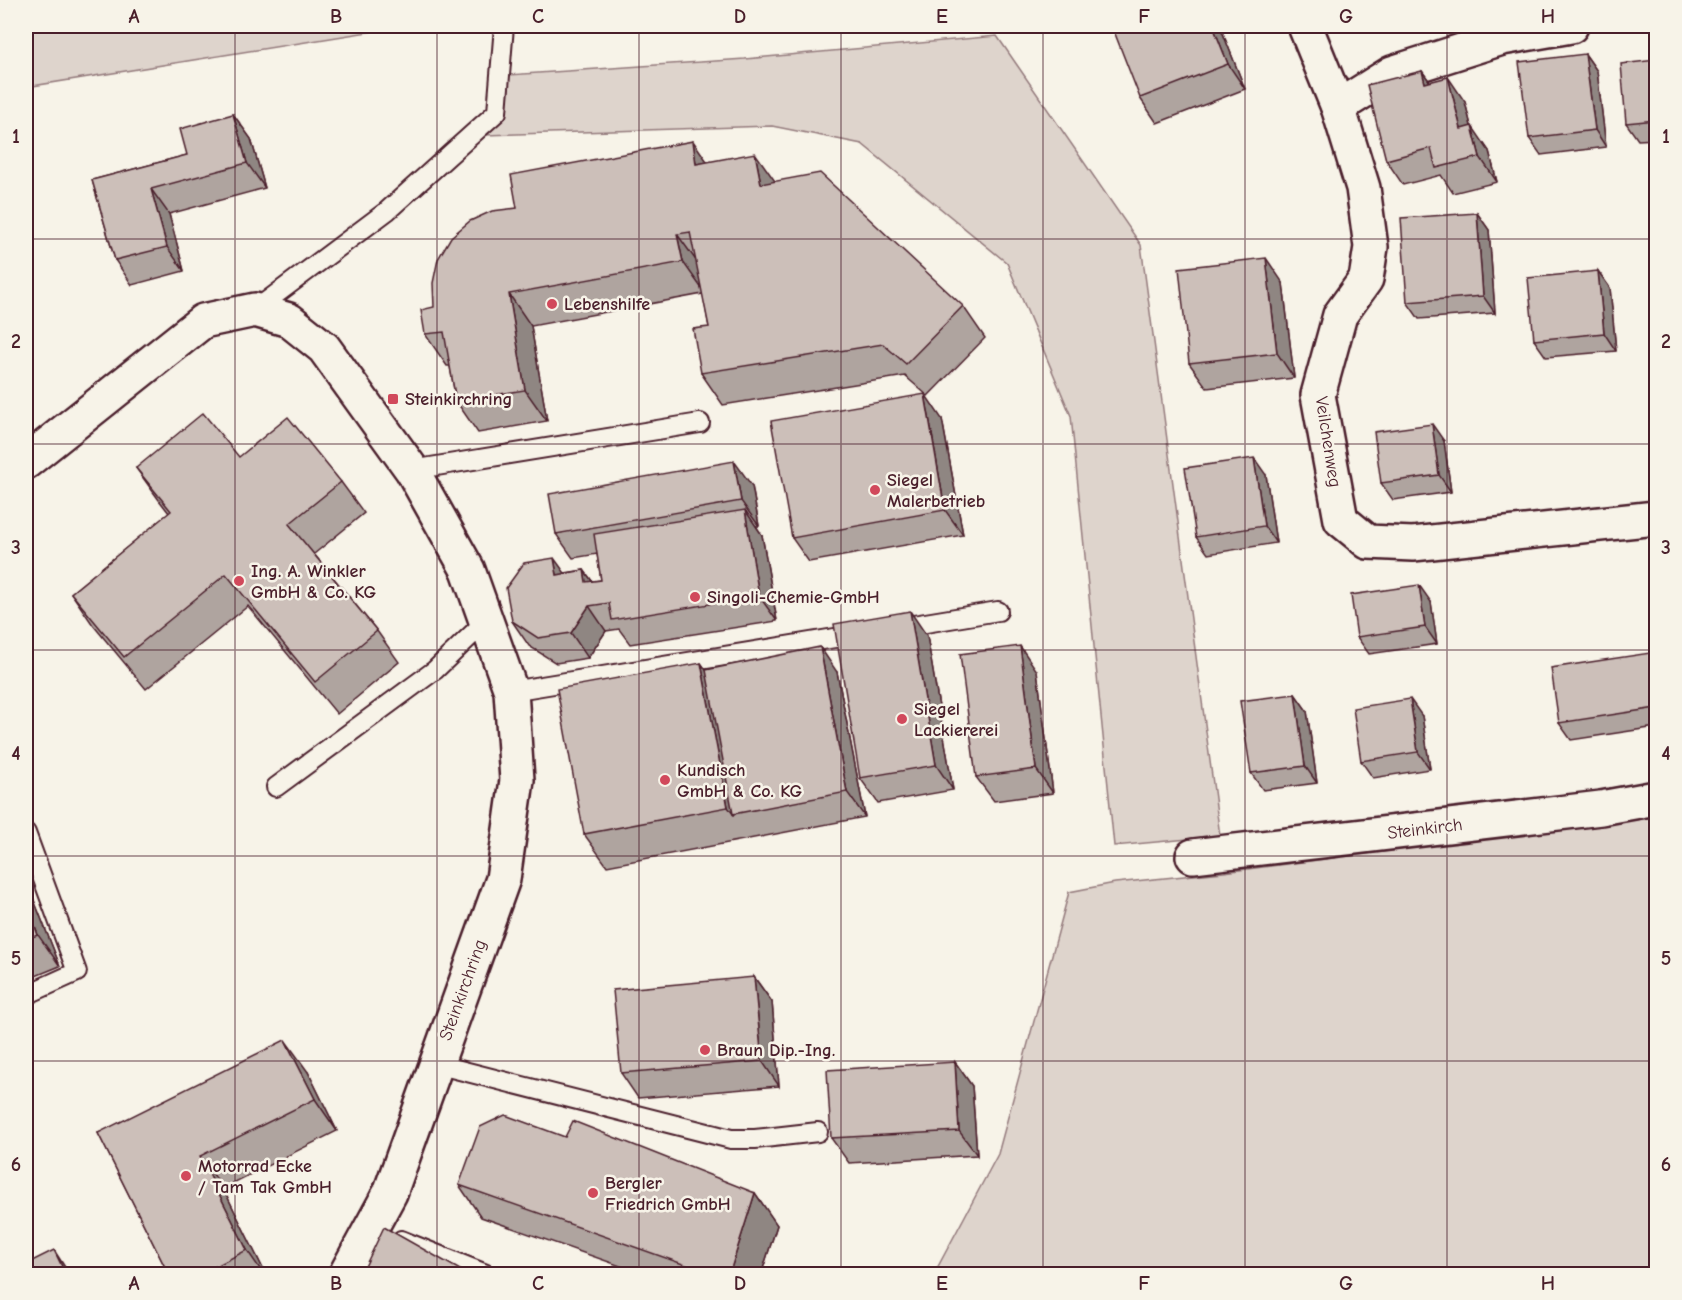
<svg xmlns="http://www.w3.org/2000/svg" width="1682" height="1300" font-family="'Comic Neue',sans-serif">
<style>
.green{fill:#ded4cc;stroke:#947a7c;stroke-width:1.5}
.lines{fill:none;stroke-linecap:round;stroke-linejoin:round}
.service-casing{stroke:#4a1f2b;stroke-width:22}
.minor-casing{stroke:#4a1f2b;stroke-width:38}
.service{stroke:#f7f3e8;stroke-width:18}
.minor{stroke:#f7f3e8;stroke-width:33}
.wall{fill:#afa49f;stroke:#4a1f2b;stroke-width:1.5}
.shaded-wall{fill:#8f8682;stroke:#4a1f2b;stroke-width:1.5}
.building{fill:#ccbfb9;stroke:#4a1f2b;stroke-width:1.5}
.grid{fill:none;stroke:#4a1f2b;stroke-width:1.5;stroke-opacity:0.55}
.poi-dot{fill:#d1495b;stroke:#f7f3e8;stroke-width:2}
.labels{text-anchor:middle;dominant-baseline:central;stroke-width:5;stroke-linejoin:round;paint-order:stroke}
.poi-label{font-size:18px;font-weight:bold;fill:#4a1f2b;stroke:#f7f3e8;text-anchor:start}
.street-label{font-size:18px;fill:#4a1f2b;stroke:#f7f3e8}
.neatline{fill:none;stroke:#4a1f2b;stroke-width:2}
.grid-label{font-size:20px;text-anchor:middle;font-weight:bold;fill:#4a1f2b}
</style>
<rect width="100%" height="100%" fill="#f7f3e8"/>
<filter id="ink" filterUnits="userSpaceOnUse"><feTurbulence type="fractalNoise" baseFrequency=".0167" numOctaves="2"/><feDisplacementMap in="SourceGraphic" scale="12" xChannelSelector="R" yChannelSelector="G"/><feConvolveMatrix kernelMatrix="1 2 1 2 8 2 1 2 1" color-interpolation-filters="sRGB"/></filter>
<g filter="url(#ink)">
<!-- green -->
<g class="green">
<path d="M26,26h379l-379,61z"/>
<path d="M997,36l144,209 79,591 -106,10 -43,-430 -64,-153 -145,-119 -90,-18 -287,9 9,-59 251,-17z"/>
<path d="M1656,817v457h-722l64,-120 71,-262 46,-9 109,-11z"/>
</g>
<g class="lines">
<defs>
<g id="service">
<path d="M255,310l132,-99 110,-99 7,-86"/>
<path d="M412,470l288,-47"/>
<path d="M895,628l103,-17"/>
<path d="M511,691l348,-57"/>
<path d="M276,787l159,-117 52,-50"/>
<path d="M26,833l51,139 -51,23"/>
<path d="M436,1064l295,75h24l63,-7"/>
<path d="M401,1240l85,34"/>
</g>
<g id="minor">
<path d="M1305,26l33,81 25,81 8,59 -5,32 -26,36 -22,80 23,125 27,22 45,2 243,-26"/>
<path d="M1338,107l54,-34 110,-35 69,-12"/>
<path d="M26,462l177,-141 52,-11 34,10 35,28 88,122 56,100 43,121 6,89 -14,99 -113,314 -44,81"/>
<path d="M1193,856l408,-48 55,-10"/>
</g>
</defs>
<!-- service casing -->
<use href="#service" class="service-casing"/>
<!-- minor casing -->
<use href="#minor" class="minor-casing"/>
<!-- service -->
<use href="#service" class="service"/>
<!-- minor -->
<use href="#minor" class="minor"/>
</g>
<!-- wall -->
<g class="wall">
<path d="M1220,26l25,63 -88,34 -17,-25z"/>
<path d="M1585,54l12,17 9,76 -65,8 -12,-17z"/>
<path d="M1656,60v79l-18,1 -12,-17z"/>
<path d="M1422,71l8,11 35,20 6,24 18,25 8,31 -44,11 -12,-18 -38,10 -17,-25z"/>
<path d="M233,114l18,25 14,49 -96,26 15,57 -52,14 -17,-25 -23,-80 95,-25z"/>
<path d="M707,162l68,20 188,124 22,32 -57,58 -23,-20 -182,29 -22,-32 8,-46 -6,-33 -172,32 16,95 -69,12 -22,-32 -6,-35h-3l-22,-32 9,-27 83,-99z"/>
<path d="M1477,213l12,17 6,83 -76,6 -12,-17z"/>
<path d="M1598,271l12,17 6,63 -70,6 -12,-17z"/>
<path d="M1283,283l11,95 -87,10 -18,-25z"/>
<path d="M942,419l21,116 -154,27 -17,-24z"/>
<path d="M1444,441l7,51 -58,8 -12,-17z"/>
<path d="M239,457l102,25 23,31 -50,41 63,77 22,31 -62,52 -89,-108 -102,83 -53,-64 -22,-32 98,-80 -10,-13 -23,-32z"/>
<path d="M1266,475l10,68 -68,11 -12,-17z"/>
<path d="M752,486l7,40h-3l6,9 15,86 -147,23 -11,-15 -13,2 -18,27 -32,5 -27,-17 -17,-25 53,-48 19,-3 8,11 9,-1 -4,-26 -24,4 -17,-24z"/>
<path d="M1431,602l6,42 -68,10 -12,-17z"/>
<path d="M927,636l26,154 -75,13 -18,-25z"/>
<path d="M701,663l5,7 131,2 28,145 -258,49 -23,-32z"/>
<path d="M1656,663v64l-85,13 -12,-17z"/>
<path d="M1037,671l16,122 -59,8 -18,-24z"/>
<path d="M1295,694l12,17 10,72 -54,7 -12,-17z"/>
<path d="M1422,716l8,53 -57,9 -12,-17z"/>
<path d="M26,880l34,86 -34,14z"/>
<path d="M754,977l18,25 7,84 -141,12 -17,-25z"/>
<path d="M955,1062l17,24 5,69 -128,8 -18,-25z"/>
<path d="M308,1072l29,59 -114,57 43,87h-97l-71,-142z"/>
<path d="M565,1137l190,56 22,32 -16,50h-115l-165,-58 -22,-32z"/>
</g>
<!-- shaded-wall -->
<g class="shaded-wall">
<path d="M1213,26h7l25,63 -17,-25z"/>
<path d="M1585,54l12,17 9,76 -11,-17z"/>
<path d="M1422,71l18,25 -15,-13z"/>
<path d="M1448,77l17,25 13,52 -17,-25z"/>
<path d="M233,114l18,25 14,49 -18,-25z"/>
<path d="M1472,126l17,25 8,31 -17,-25z"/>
<path d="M693,141l22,32 -19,-9z"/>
<path d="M755,153l22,31h-16z"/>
<path d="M151,189l18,25 15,57 -17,-24z"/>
<path d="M1477,213l12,17 6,83 -12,-17z"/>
<path d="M677,234l23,32 5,27 -22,-31z"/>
<path d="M1266,258l17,25 11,95 -17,-25z"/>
<path d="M1598,271l12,17 6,63 -12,-18z"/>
<path d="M509,294l22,32 16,95 -22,-31z"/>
<path d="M925,394l17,25 21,116 -18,-25z"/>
<path d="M1432,424l12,17 7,51 -12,-17z"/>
<path d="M1254,458l12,17 10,68 -12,-17z"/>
<path d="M734,461l18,25 7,40 -18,-25z"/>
<path d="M745,510l17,25 15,86 -18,-25z"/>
<path d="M554,558l18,25 -15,-8z"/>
<path d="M584,570l18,25 -16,-13z"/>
<path d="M1419,585l12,17 6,42 -12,-17z"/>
<path d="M589,606l17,25 -18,27 -17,-25z"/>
<path d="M910,611l17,25 26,154 -17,-25z"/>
<path d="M1020,646l17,25 16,122 -17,-24z"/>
<path d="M820,647l17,25 28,145 -18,-25z"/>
<path d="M1650,653l6,10v36z"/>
<path d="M701,663l22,31 10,120 -5,-7z"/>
<path d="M1295,694l12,17 10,72 -12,-17z"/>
<path d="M1410,699l12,17 8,53 -12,-17z"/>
<path d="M26,880l34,86 -22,-31 -12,-31z"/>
<path d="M754,977l18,25 7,84 -17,-25z"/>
<path d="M285,1040l23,32 29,59 -22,-32z"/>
<path d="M955,1062l17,24 5,69 -18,-24z"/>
<path d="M200,1156l23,32 43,87h-2l-17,-25z"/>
<path d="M755,1193l22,32 -16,50h-32z"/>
<path d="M54,1250l16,25h-4z"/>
</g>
<!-- building -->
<g class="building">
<path d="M1112,26h101l15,38 -88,34z"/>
<path d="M1585,54l10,76 -66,8 -10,-76z"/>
<path d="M1656,60v60l-30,3 -5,-59z"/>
<path d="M1422,71l3,12 23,-6 13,52 11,-3 8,31 -44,11 -5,-20 -45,12 -19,-75z"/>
<path d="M233,114l14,49 -96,26 16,58 -52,13 -23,-80 95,-25 -7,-26z"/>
<path d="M693,141l3,23 59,-11 6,31 59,-11 143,133 -57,58 -23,-20 -182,29 -8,-44 16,-2 -19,-95 -13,2 6,28 -174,32 16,96 -69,11 -12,-69 -19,2 -4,-24 13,-3 -1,-24 5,-24 13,-22 19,-16 22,-10 25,-3 -6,-33z"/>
<path d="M1477,213l6,83 -76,6 -6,-84z"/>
<path d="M1266,258l11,95 -88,10 -10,-95z"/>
<path d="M1598,271l6,62 -70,7 -6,-62z"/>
<path d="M925,394l20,116 -153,28 -21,-117z"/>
<path d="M203,413l36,44 49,-40 53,65 -52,42 88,107 -62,51 -89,-108 -102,83 -53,-64 100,-82 -35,-43z"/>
<path d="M1432,424l7,51 -58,8 -7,-51z"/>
<path d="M1254,458l10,68 -68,11 -11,-69z"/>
<path d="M734,461l7,40 -185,33 -7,-40z"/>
<path d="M745,510l14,86 -147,24 -3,-17 -20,3 -18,27 -33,5 -26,-17 -6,-33 18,-25 30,-5 3,17 27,-5 2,12 15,-2 -7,-46z"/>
<path d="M1419,585l6,42 -68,10 -6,-42z"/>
<path d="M910,611l26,154 -76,13 -26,-154z"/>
<path d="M1020,646l16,123 -60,8 -16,-123z"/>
<path d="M820,647l27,145 -114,22 -27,-144z"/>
<path d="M1650,653l6,46v9l-97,15 -8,-55z"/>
<path d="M701,663l27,144 -144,27 -27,-145z"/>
<path d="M1295,694l10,72 -54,7 -11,-72z"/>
<path d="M1410,699l8,53 -57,9 -8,-53z"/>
<path d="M26,904l12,31 -12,4z"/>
<path d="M754,977l8,84 -141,12 -8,-83z"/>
<path d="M285,1040l30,59 -115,57 47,94 -48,25h-30l-71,-142z"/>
<path d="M955,1062l4,69 -128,7 -4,-68z"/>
<path d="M505,1115l60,22 8,-16 182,72 -26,82h-15l-255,-90 21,-58z"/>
<path d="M384,1227l85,48h-108z"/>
<path d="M54,1250l12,25h-40v-11z"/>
</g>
</g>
<!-- grid -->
<path class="grid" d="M235,26v1248M437,26v1248M639,26v1248M841,26v1248M1043,26v1248M1245,26v1248M1447,26v1248M26,239h1630M26,444h1630M26,650h1630M26,856h1630M26,1061h1630"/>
<!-- markers -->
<g class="poi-dot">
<circle cx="552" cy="304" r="6"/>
<rect x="387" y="393" width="12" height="12" rx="3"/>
<circle cx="875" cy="490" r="6"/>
<circle cx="239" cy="581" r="6"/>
<circle cx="695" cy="597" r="6"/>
<circle cx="902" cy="719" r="6"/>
<circle cx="665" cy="780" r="6"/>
<circle cx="705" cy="1050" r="6"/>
<circle cx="186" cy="1176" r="6"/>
<circle cx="593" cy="1193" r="6"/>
</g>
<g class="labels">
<!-- poi labels -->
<g class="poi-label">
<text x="564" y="304">Lebenshilfe</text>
<text x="405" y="399">Steinkirchring</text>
<text x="887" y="480">Siegel<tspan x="887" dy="21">Malerbetrieb</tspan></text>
<text x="251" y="571">Ing. A. Winkler<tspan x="251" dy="21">GmbH &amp; Co. KG</tspan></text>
<text x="707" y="597">Singoli-Chemie-GmbH</text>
<text x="914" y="709">Siegel<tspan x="914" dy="21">Lackiererei</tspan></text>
<text x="677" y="770">Kundisch<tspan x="677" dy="21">GmbH &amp; Co. KG</tspan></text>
<text x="717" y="1050">Braun Dip.-Ing.</text>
<text x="198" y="1166">Motorrad Ecke<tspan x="198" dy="21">/ Tam Tak GmbH</tspan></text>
<text x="605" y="1183">Bergler<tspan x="605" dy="21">Friedrich GmbH</tspan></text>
</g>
<!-- street labels -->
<g class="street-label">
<text transform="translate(1328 442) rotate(81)">Veilchenweg</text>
<text transform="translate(1425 829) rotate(-7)">Steinkirch</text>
<text transform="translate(463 990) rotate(-70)">Steinkirchring</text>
</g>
</g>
<!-- margin -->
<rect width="1682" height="1300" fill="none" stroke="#f7f3e8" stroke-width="66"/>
<rect x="33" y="33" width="1616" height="1234" class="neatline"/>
<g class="grid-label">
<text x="134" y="23">A</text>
<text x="336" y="23">B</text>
<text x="538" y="23">C</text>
<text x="740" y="23">D</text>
<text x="942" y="23">E</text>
<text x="1144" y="23">F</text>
<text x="1346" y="23">G</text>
<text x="1548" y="23">H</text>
<text x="16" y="143">1</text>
<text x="1666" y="143">1</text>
<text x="16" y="348">2</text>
<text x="1666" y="348">2</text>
<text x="16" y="554">3</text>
<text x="1666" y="554">3</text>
<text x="16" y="760">4</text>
<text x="1666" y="760">4</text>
<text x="16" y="965">5</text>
<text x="1666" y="965">5</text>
<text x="16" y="1171">6</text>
<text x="1666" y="1171">6</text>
<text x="134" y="1290">A</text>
<text x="336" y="1290">B</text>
<text x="538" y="1290">C</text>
<text x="740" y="1290">D</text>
<text x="942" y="1290">E</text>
<text x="1144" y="1290">F</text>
<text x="1346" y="1290">G</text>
<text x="1548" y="1290">H</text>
</g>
</svg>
